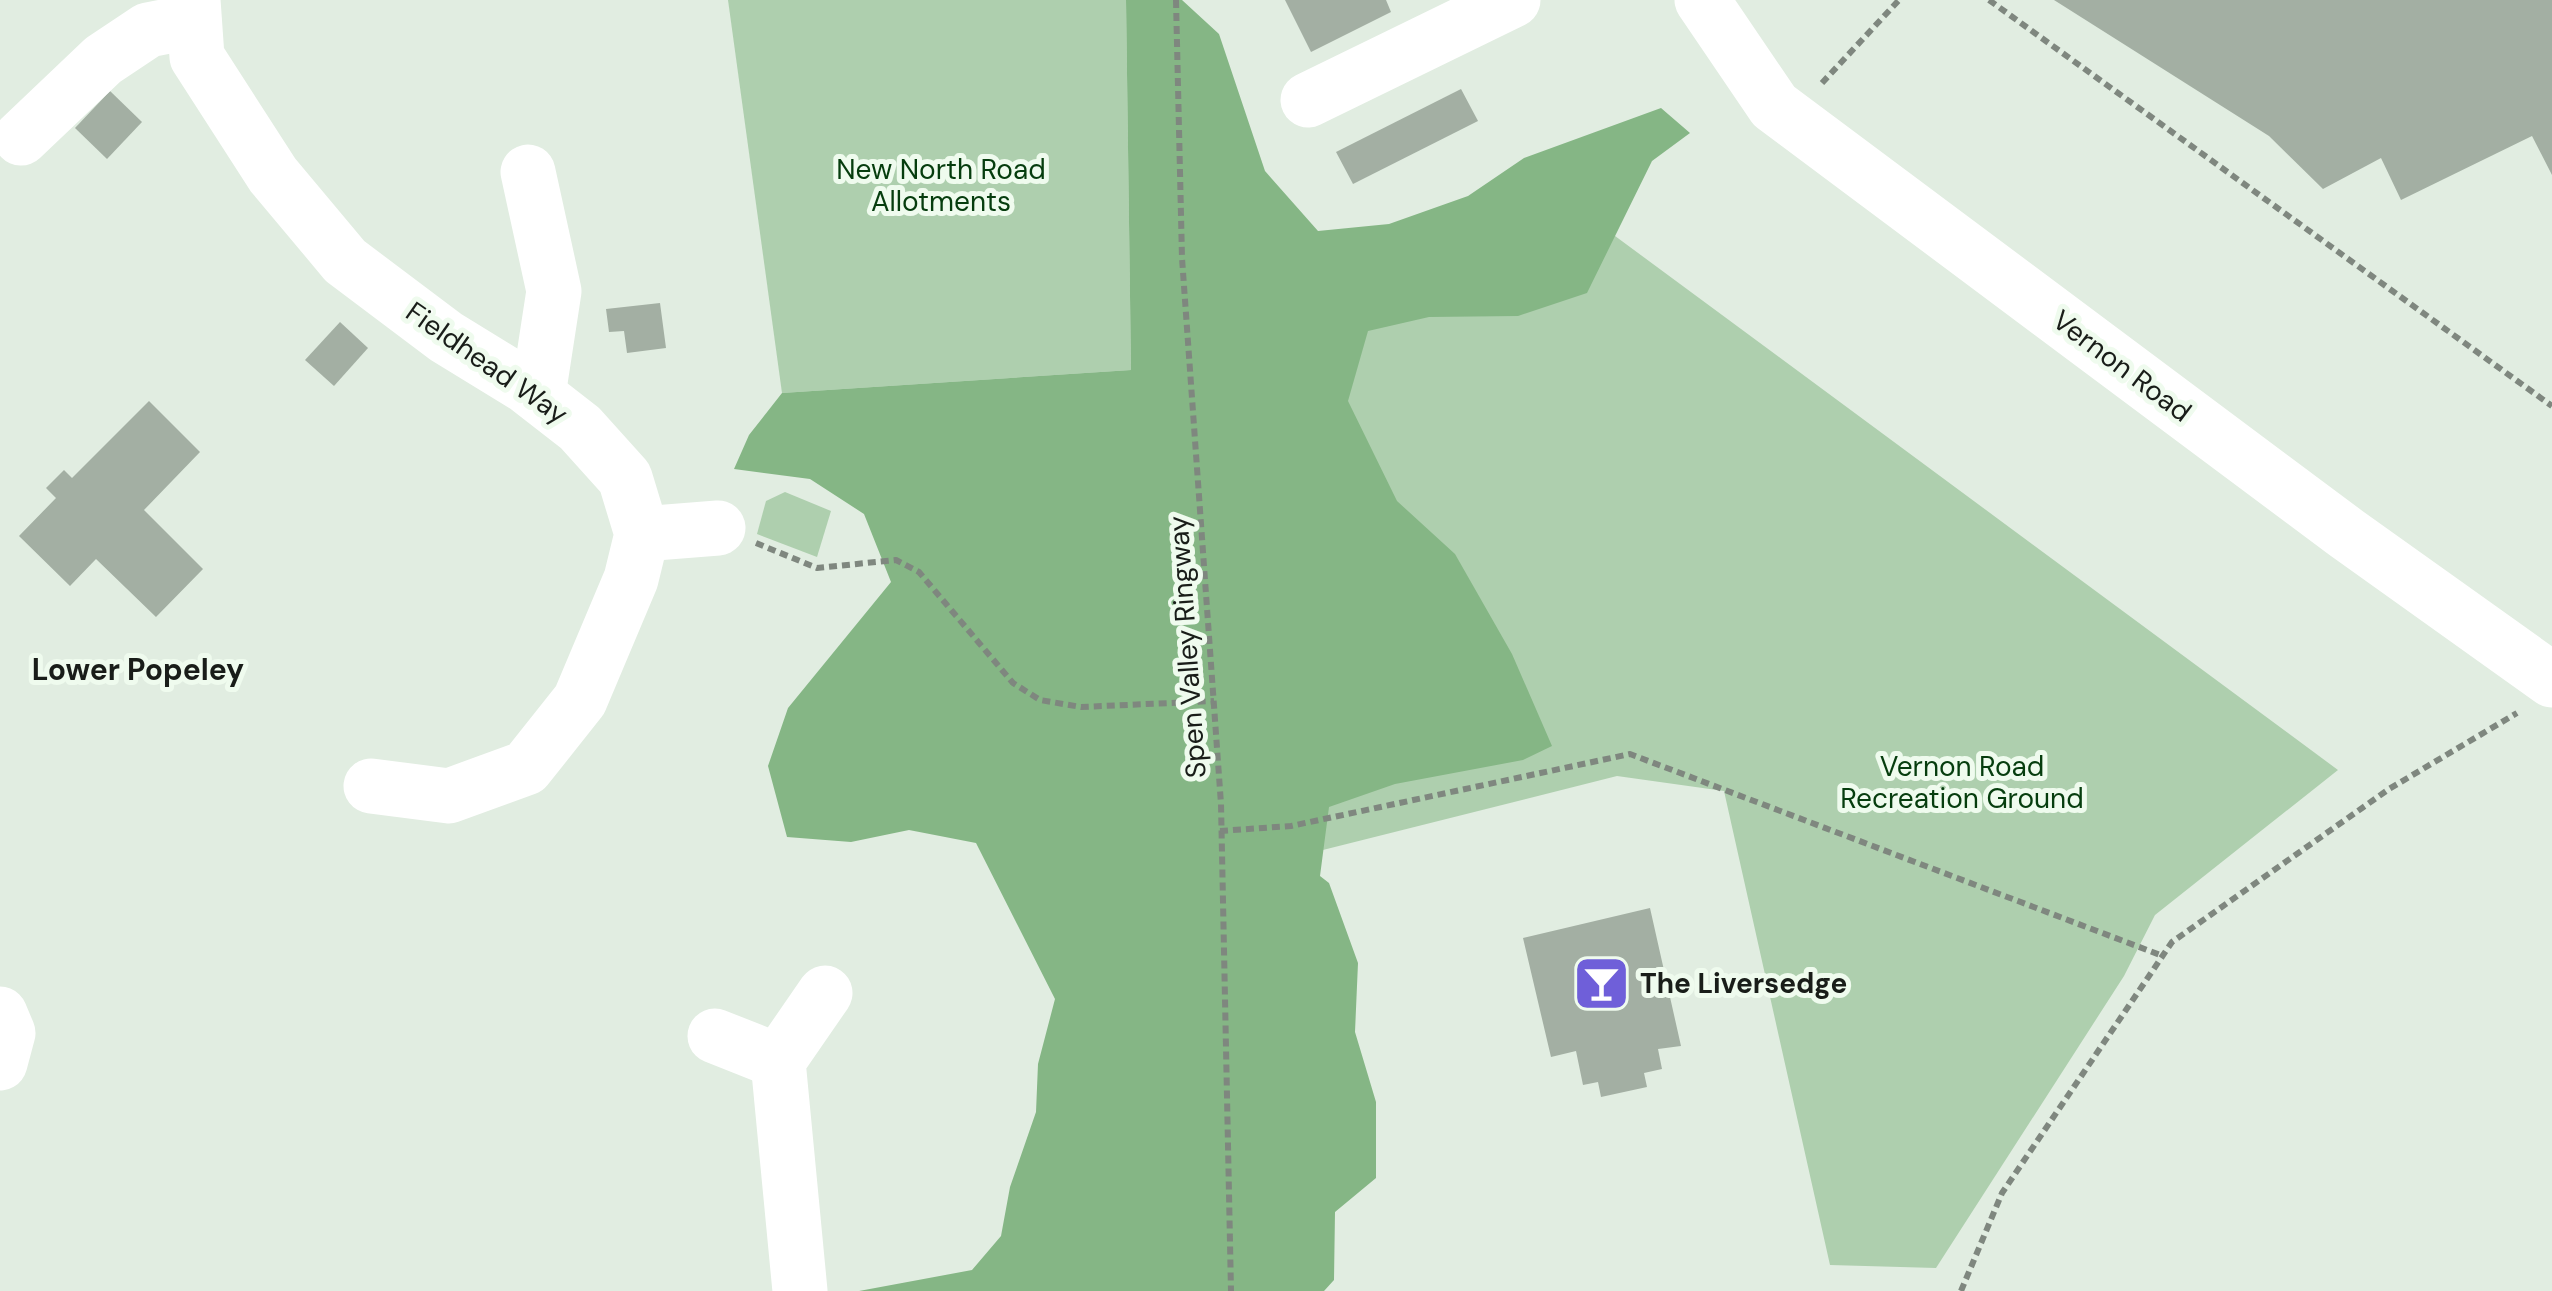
<svg xmlns="http://www.w3.org/2000/svg" width="2552" height="1291" font-family="'DM Sans',sans-serif">
<style>
.green{fill:#aecfae}
.forest{fill:#85b685}
.building{fill:#a3afa3}
.lines{fill:none;stroke-linecap:round;stroke-linejoin:round}
.path{stroke:#7f877f;stroke-width:6;stroke-dasharray:8 5;stroke-linecap:butt}
.minor{stroke:#fff;stroke-width:55}
.labels{text-anchor:middle;dominant-baseline:central;stroke-width:10;stroke-linejoin:round;paint-order:stroke}
.park-label{font-size:28px;fill:#063d0e;stroke:#effbee}
.street-label{font-size:28px;fill:#191d19;stroke:#effbee}
.poi-label{font-size:28px;font-weight:bold;fill:#191d19;stroke:#effbee;text-anchor:start}
.neighbourhood-label{font-size:30px;font-weight:bold;fill:#191d19;stroke:#effbee}
</style>
<rect width="100%" height="100%" fill="#e1ede1"/>
<!-- green -->
<g class="green">
<path d="M728,0h398l5,370 -349,23z"/>
<path d="M1611,233l727,537 -183,145 -31,61 -188,292 -106,-3 -106,-474 -107,-15 -342,86 -40,-557z"/>
<path d="M785,492l46,19 -14,46 -60,-23 9,-33z"/>
</g>
<!-- forest -->
<path class="forest" d="M1126,0h56l37,34 46,137 53,60 71,-7 79,-28 56,-38 137,-50 29,25 -38,28 -65,132 -69,23 -89,1 -61,14 -20,70 49,100 58,53 57,100 40,92 -29,14 -128,24 -66,23 -9,69 9,7 29,80 -3,69 21,70v76l-41,34 -1,68 -10,11h-465l113,-21 29,-34 9,-49 26,-75 2,-48 17,-65 -79,-156 -67,-13 -58,12 -64,-5 -19,-71 20,-58 103,-126 -27,-68 -54,-35 -76,-10 15,-34 33,-42 349,-23z"/>
<!-- building -->
<g class="building">
<path d="M1285,0h101l5,12 -80,40z"/>
<path d="M2054,0h498v175l-20,-39 -131,64 -20,-42 -58,31 -54,-53z"/>
<path d="M1461,89l17,32 -125,63 -17,-32z"/>
<path d="M110,91l32,31 -35,37 -32,-31z"/>
<path d="M660,303l6,45 -39,5 -3,-22 -15,1 -3,-23z"/>
<path d="M340,322l28,26 -34,38 -29,-26z"/>
<path d="M149,401l51,51 -56,58 59,59 -47,48 -60,-58 -26,27 -51,-50 37,-38 -10,-10 18,-18 8,8z"/>
<path d="M1650,908l31,138 -23,3 4,20 -18,4 3,14 -46,10 -3,-15 -15,3 -7,-34 -25,6 -28,-119z"/>
</g>
<g class="lines">
<!-- path -->
<g class="path">
<path d="M1176,0l6,258 39,546 10,487"/>
<path d="M1989,0l563,406"/>
<path d="M1822,83l77,-83"/>
<path d="M756,543l61,25 79,-8 23,12 94,111 27,17 41,7 133,-6"/>
<path d="M1220,831l71,-5 339,-72 533,202"/>
<path d="M1961,1291l41,-98 170,-251 217,-153 128,-76"/>
</g>
<!-- minor -->
<g class="minor">
<path d="M193,0l4,57 76,118 72,86 101,76 80,49 54,42 45,50 17,56 -11,45 -51,121 -54,68 -77,28 -78,-10"/>
<path d="M1702,0l72,106 572,427 206,147"/>
<path d="M1308,100l205,-100"/>
<path d="M21,138l82,-78 45,-30 46,-9"/>
<path d="M528,172l26,119 -16,104"/>
<path d="M642,534l76,-6"/>
<path d="M0,1014l8,19 -8,30"/>
<path d="M715,1036l63,25"/>
<path d="M800,1291l-22,-230 47,-68"/>
</g>
</g>
<!-- icons -->
<defs>
<symbol id="bar-square" viewBox="-11 -11 22 22"><rect x="-9" y="-9" width="18" height="18" rx="4" fill="#6f5fd9" stroke="#effbee"/><path d="M-6-5H6L.8 .8V4.5H3.5V6h-7V4.5H-.8V.8Z" fill="#fff"/></symbol>
</defs>
<g fill-rule="evenodd">
<use href="#bar-square" x="1570" y="952" width="63" height="63"/>
</g>
<g class="labels">
<!-- park labels -->
<g class="park-label">
<text x="941" y="169">New North Road<tspan x="941" dy="32">Allotments</tspan></text>
<text x="1962" y="766">Vernon Road<tspan x="1962" dy="32">Recreation Ground</tspan></text>
</g>
<!-- street labels -->
<g class="street-label">
<text transform="translate(487 363) rotate(35)">Fieldhead Way</text>
<text transform="translate(2122 366) rotate(37)">Vernon Road</text>
<text transform="translate(1187 647) rotate(-94)">Spen Valley Ringway</text>
</g>
<!-- poi labels -->
<g class="poi-label">
<text x="1640" y="983">The Liversedge</text>
</g>
<!-- neighbourhood labels -->
<g class="neighbourhood-label">
<text x="138" y="669">Lower Popeley</text>
</g>
</g>
</svg>
